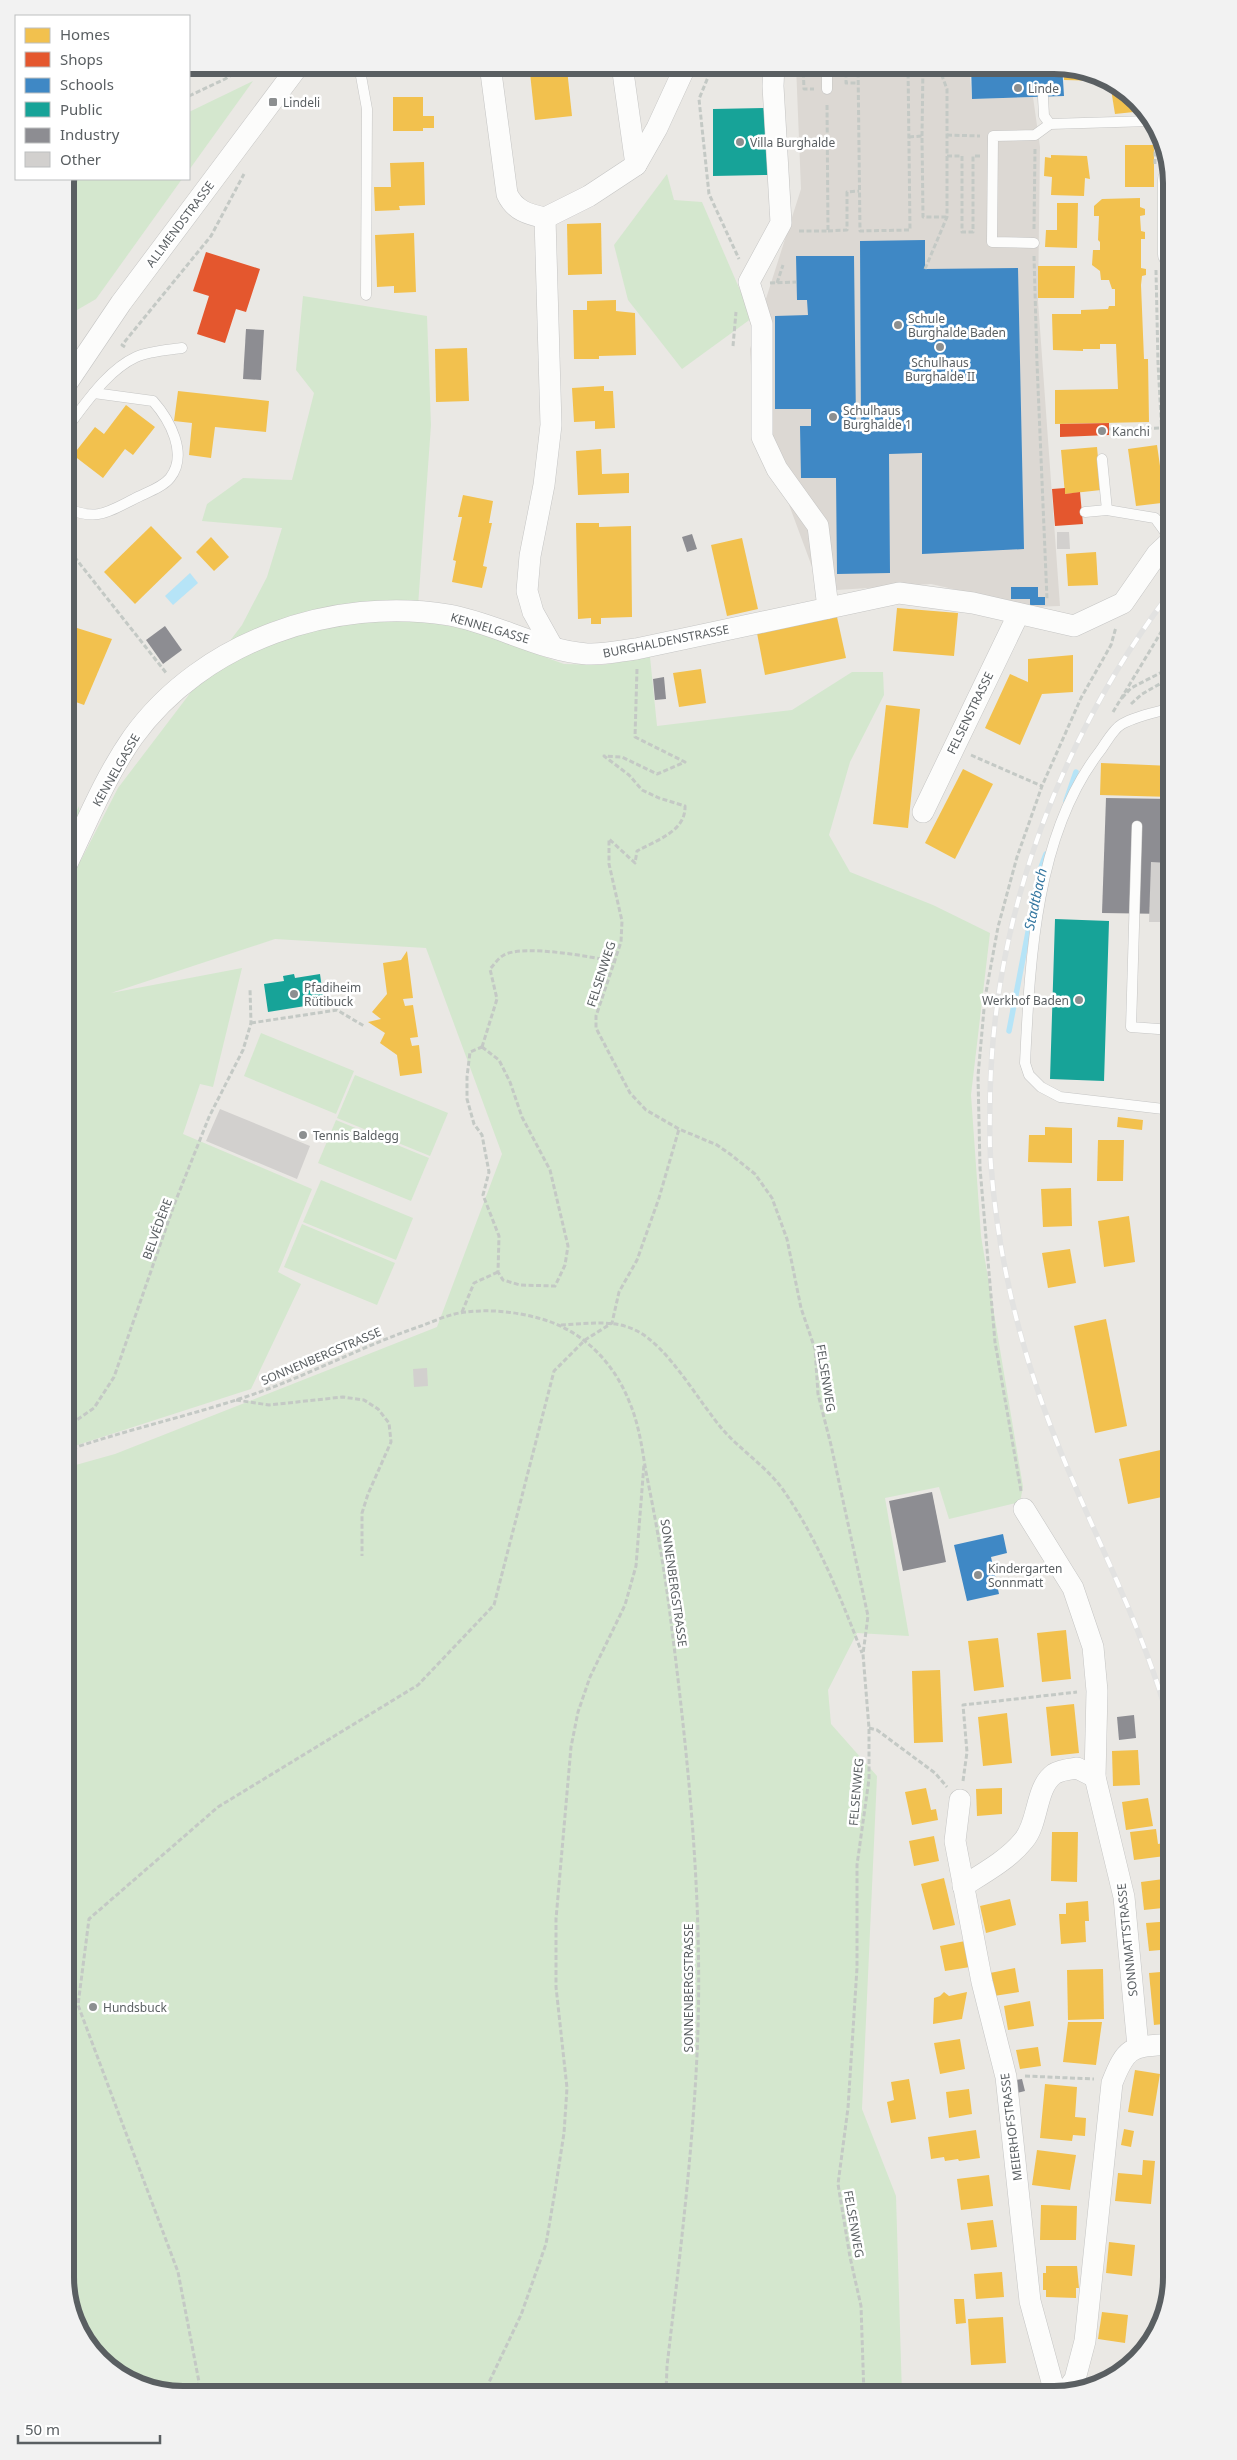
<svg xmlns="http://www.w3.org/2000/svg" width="1237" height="2460" font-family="'Noto Sans',sans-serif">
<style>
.education{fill:#dcd8d3}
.green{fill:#d4e7ce}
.water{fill:#b6e4f7}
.homes{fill:#f2c14e}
.shops{fill:#e4572e}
.schools{fill:#3f88c5}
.public{fill:#17a398}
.industry{fill:#8d8d92}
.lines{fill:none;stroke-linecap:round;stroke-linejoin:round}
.stream{stroke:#b6e4f7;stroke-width:5.5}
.building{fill:#d2d0ce}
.service-casing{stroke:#c5c5c4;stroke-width:11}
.minor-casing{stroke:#c5c5c4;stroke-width:22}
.secondary-casing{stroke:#c6c7c6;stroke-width:29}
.path{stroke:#c4c9c5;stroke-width:3;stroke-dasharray:5 2.5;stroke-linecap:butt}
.service{stroke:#fcfcfb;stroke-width:10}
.minor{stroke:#fcfcfb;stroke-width:21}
.secondary{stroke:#fcfcfb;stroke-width:28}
.rail-casing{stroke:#e2e2e1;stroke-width:5.5}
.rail{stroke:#fff;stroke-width:4;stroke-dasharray:11;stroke-linecap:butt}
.poi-dot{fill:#8c8f90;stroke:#fff;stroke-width:2}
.labels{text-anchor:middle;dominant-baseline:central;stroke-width:5;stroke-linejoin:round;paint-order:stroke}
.poi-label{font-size:12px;fill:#5a5f62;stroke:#fff;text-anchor:start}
.street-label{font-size:12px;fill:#5a5f62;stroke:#fff}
.water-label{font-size:14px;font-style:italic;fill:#3678a1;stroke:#fff}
.rim{fill:none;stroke:#5a5f62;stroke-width:6}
</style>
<rect width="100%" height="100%" fill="#eae8e4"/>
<!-- education -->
<path class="education" d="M796,65h173l3,34 61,-2 7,50 -2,154 22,305 -28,1 -101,-23 -110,7 -33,-89 -32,-54 -6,-99 51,-160z"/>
<!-- green -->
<g class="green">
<path d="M253,81l-64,89v-58z"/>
<path d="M667,174l7,26 28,2 50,116 -70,51 -54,-69 -14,-55z"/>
<path d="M65,179h117l-86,120 -31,18z"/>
<path d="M303,296l124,20 4,109 -14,195 53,10 94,34 38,1 48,-8 7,69 135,-16 60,-38h31l1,23 -34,67 -21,73 21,37 83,33 57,28 -19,162 10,141 42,251 -3,15 -71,17 -10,-32 -54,11 24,138 -52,-3 -29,57 3,34 46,52 -15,333 34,87 6,199h-727l-58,-20 -43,-53 -9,-45v-809l50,-14 322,-127 65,-173 -76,-206 -151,-9 -164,54 131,-25 -29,119 -13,-3 -17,50 129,55 -34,83 23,12 -50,105 -186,60v-613l14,-30 2,54 37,-72 124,-163 25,-48 15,-49 -80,-7 5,-17 36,-26 49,2 22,-87 -18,-23z"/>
<path d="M261,1033l93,38 -18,43 -92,-38z"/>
<path d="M355,1075l93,38 -18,43 -93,-38z"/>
<path d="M336,1120l93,38 -18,43 -93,-38z"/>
<path d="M321,1180l92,38 -17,42 -93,-38z"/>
<path d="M302,1224l93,39 -18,42 -93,-38z"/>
</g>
<!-- water -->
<path class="water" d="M190,573l8,10 -25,22 -8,-9z"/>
<!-- homes -->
<g class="homes">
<path d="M1064,66l39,14v1l-39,-1z"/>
<path d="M567,69l5,47 -37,4 -5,-47z"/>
<path d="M1110,83l16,6 17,22 -28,3z"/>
<path d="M393,97h30v19h11v12h-11v3h-30z"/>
<rect x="1125" y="145" width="29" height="42"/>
<path d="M1051,155l36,1 3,23 -5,-1 -1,18 -33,-1 1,-18 -8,-1 1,-19 6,1z"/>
<path d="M424,162l1,43 -26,1 1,4 -25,1 -1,-24h17l-1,-24z"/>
<path d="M1140,198v9l5,2v6l-5,1 1,15 4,1v7h-4v29l5,1v6l-4,1 -1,9 3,74h4l1,63 -94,2v-34l63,-1 -2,-45h-16v5h-17v2l-30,-1 -1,-36h29v-4l27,-1 1,-3h6v-17h-3l-3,-9h-8l-1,-9 -8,-6 1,-15h7v-8l-2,-2 1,-24h-5v-10l8,-7z"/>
<path d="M1057,203h21l-1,45 -32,-1 1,-17h11z"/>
<path d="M601,223l1,51 -34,1 -1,-51z"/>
<path d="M414,233l2,59 -22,1v-7l-17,1 -2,-52z"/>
<path d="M1038,266h37l-1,32h-36z"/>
<path d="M616,300v11l19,2 1,42 -37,1v3h-25l-1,-49h14v-9z"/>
<path d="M467,348l2,53 -33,1 -1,-53z"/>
<path d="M604,386v5h9l2,37 -20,1v-8l-21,1 -2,-34z"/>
<path d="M178,391l91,10 -3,31 -51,-5 -4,31 -22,-3 3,-32 -18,-2z"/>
<path d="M126,405l29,22 -22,28 -8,-6 -22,29 -30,-23 22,-28 9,7z"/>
<path d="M1157,445l4,28 5,-1 4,30 -34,4 -8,-57z"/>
<path d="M1097,447l4,43 -36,4 -4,-44z"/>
<path d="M601,449l1,25 27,-1v20l-51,2 -2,-44z"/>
<path d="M463,495l30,6 -4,22h3l-9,43 4,1 -5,21 -30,-6 4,-21 -3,-1 9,-43h-4z"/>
<path d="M576,523h23v4l32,-1 1,91 -31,1v6h-10v-6l-13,1z"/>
<path d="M151,526l31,32 -47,46 -31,-32z"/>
<path d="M211,537l18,20 -15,14 -18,-19z"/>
<path d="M742,538l16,71 -31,7 -16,-71z"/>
<path d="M1096,552l2,33 -30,1 -2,-32z"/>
<path d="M897,608l61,5 -4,43 -61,-5z"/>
<path d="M837,617l9,41 -81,17 -8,-42z"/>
<path d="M77,628l35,11 -28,66 -19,-7v-43z"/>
<path d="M1073,655v37l-31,2 -22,51 -35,-17 25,-54 18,8v-23z"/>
<path d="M701,669l5,34 -27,4 -6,-34z"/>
<path d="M886,705l34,4 -12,119 -35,-4z"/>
<path d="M1101,763l71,3v31l-72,-2z"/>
<path d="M963,769l30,15 -38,75 -30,-16z"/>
<path d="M407,951l6,47 -10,1 2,7 8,-1 5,32 -8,1 2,8 7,-1 3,28 -22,3 -3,-21 -17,-12 5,-10 -17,-11 13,-3 -9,-7 15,-18 -4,-31 18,-3z"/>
<path d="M1118,1117l25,3 -1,10 -25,-3z"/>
<path d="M1045,1127l27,1v35l-44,-1 1,-27h16z"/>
<path d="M1098,1140h26l-1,41h-26z"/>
<path d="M1071,1188l1,38 -29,1 -2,-38z"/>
<path d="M1129,1216l6,46 -31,5 -6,-46z"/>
<path d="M1070,1249l6,34 -28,5 -6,-35z"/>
<path d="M1106,1319l21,107 -32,7 -21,-107z"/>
<path d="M1170,1448l2,47 -44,9 -9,-45z"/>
<path d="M1168,1558h4v25l-1,1z"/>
<path d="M1066,1630l5,49 -29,3 -5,-49z"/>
<path d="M998,1638l6,49 -30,4 -6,-50z"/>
<path d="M940,1670l3,72 -29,1 -2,-72z"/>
<path d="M1074,1704l5,49 -28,3 -5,-49z"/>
<path d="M1007,1713l5,50 -29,3 -5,-49z"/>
<path d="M1138,1750l2,35 -27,1 -1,-35z"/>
<path d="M926,1788l5,22 5,-1 2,11 -26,5 -7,-33z"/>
<path d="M1002,1788v26l-25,2 -1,-27z"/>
<path d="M1148,1798l5,28 -27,4 -4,-28z"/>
<path d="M1156,1829l2,15 5,-1 2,13 -31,4 -4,-28z"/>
<path d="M1052,1832h26l-1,50 -26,-1z"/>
<path d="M934,1836l5,25 -25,5 -5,-25z"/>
<path d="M944,1878l11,47 -22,5 -12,-46z"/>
<path d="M1171,1878l1,29 -28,3 -3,-28z"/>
<path d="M1010,1899l6,26 -30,8 -6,-27z"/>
<path d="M1088,1901l1,20h-4l1,21 -25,2 -2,-30h7v-11z"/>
<path d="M1172,1921v28l-23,2 -3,-28z"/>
<path d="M965,1941l5,26 -25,4 -5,-25z"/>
<path d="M1015,1968l4,24 -25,4 -4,-23z"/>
<path d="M1103,1969l1,50 -36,1 -1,-50z"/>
<path d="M1172,1971v52l-18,2 -5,-52z"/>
<path d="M944,1992l5,4 18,-4 -5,27 -29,5 1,-26 6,-2z"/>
<path d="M1030,2001l4,25 -26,4 -4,-24z"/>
<path d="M1068,2022h34l-6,43 -33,-3z"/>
<path d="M960,2039l5,30 -25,5 -6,-31z"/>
<path d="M1038,2047l3,19 -21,3 -4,-19z"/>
<path d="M1135,2070l25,4 -7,42 -25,-4z"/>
<path d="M909,2079l7,40 -25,4 -4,-21 7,-2 -3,-18z"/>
<path d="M1045,2084l32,3 -2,30 11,1 -1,18 -12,-1 -1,6 -32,-3z"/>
<path d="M969,2089l3,25 -23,4 -3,-26z"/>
<path d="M1124,2129l10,2 -3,16 -10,-2z"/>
<path d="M976,2130l4,28 -21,3 -1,-2 -13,2 -1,-4 -13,2 -3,-22z"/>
<path d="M1037,2150l39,5 -6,35 -38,-5z"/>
<path d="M1143,2160l12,1 -4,43 -36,-3 3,-28 24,2z"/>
<path d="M989,2175l4,31 -32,4 -4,-31z"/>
<path d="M1041,2205l36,1 -1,34h-36z"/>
<path d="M993,2220l4,27 -26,3 -4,-27z"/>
<path d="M1109,2242l26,3 -3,31 -26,-3z"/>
<path d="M1046,2266h31l2,22h-3v10l-30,-1v-7h-3v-17h3z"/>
<path d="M1002,2272l2,25 -28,2 -2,-25z"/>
<path d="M954,2299h10l2,24 -10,1z"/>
<path d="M1102,2312l26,3 -3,28 -27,-4z"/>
<path d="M1003,2317l3,46 -35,2 -3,-46z"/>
<path d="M982,2390l28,4v1h-28z"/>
</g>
<!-- shops -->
<g class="shops">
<path d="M206,252l54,17 -14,43 -10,-3 -11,34 -28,-9 12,-38 -16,-5z"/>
<path d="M1109,423v12l-49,2v-13z"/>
<path d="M1065,488v6l15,-2 3,32 -28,2 -3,-37z"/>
</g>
<!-- schools -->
<g class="schools">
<path d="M971,65h91l2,31 -92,3z"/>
<path d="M925,240v29l93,-1 6,281 -102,5v-101l-33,1 1,119 -53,1 -1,-96h-35l-1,-52h11v-17h-36v-93l33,-1 -1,-15h-10l-1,-44h58l2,168h5l-1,-183z"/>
<path d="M1011,587h27v10h7v8h-15v-6h-19z"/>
<path d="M1003,1534l4,19 -16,4 8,37 -32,7 -13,-56z"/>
</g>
<!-- public -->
<g class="public">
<path d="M768,108v67l-55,1v-67z"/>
<path d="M1055,919l54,2 -5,160 -54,-2z"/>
<path d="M294,974l1,4 25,-4 4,29 -56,9 -4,-28 20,-3 -1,-5z"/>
</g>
<!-- industry -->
<g class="industry">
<path d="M246,329l18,1 -3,50 -18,-1z"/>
<path d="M692,534l5,15 -10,3 -5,-15z"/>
<path d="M165,626l17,24 -19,14 -17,-24z"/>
<path d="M664,677l2,22 -11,1 -2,-21z"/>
<rect x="1162" y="738" width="10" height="25"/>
<path d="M1106,798l66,1 -4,115 -66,-1z"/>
<path d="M932,1492l14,70 -43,9 -14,-70z"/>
<path d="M1134,1715l2,23 -17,2 -2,-23z"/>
<path d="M1022,2079l3,12 -12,3 -3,-13z"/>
</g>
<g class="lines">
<!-- stream -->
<g class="stream">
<path d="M1066,801l10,-29"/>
<path d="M1009,1031l31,-161 6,-16"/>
</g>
</g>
<!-- building -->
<g class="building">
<path d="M1057,532h12l1,17h-13z"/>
<path d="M1151,862l18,1 -2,59h-18z"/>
<path d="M220,1109l90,37 -13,33 -91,-38z"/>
<path d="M427,1368l1,18 -14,1 -1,-18z"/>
</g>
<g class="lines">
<defs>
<g id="service">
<path d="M359,65l8,44 -1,186"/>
<path d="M827,89v-24"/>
<path d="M1043,97l1,19 6,8"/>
<path d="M1034,243l-42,-1 1,-106 42,-1 15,-11 100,-3"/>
<path d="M65,430c20,-25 41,-59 71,-73 13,-6 32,-7 46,-9"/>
<path d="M1102,459l5,51"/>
<path d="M65,508c32,13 41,5 69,-9 11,-6 28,-11 36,-21 19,-24 -1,-59 -17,-77l-59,-8"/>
<path d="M1085,512l22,-2 48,8 16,22"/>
<path d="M1137,826l-6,201 41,3"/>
<path d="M1172,1110l-112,-13 -19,-10 -12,-12 -4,-12c5,-103 10,-228 75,-312 6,-8 13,-22 22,-27 14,-8 34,-12 50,-16"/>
</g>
<g id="minor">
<path d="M490,65l17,129c8,17 21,20 38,24l6,207 -7,60 -14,71 -3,35 6,21 19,34"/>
<path d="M622,65l14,100"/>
<path d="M774,65l-1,21 8,137 -32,59 13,42v113l15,32 41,57 10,82"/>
<path d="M545,218l44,-22 47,-31 21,-37 29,-63"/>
<path d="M65,386l56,-83 178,-238"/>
<path d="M923,812l95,-197"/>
<path d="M65,868c21,-44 40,-91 68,-131 69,-96 201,-141 316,-122 46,8 92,36 138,39 16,1 33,-3 49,-5l263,-56 74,10 101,23 49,-23 34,-49 15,-14"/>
<path d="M1024,1509l49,79 20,59 4,44 -2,86 29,120 14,150"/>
<path d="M960,1800l-5,41 27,141 24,95 24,224 22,81 7,12"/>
<path d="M963,1886c21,-13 46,-27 61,-46 15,-18 11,-52 30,-66 6,-4 16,-5 23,-6l18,9"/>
<path d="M1065,2393l10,-14 10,-38 27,-258c15,-39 21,-36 60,-39"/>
</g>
<path id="secondary" d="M1172,180v74"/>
</defs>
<!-- service casing -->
<use href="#service" class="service-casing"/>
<!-- minor casing -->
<use href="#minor" class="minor-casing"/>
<!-- secondary casing -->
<use href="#secondary" class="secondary-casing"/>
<!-- path -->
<g class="path">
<path d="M713,65l-14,34 10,95 30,65"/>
<path d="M803,65l1,24h10"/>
<path d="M846,65v18h12"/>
<path d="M858,65l2,166 50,-1 -2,-165"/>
<path d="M189,96l36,-17 22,-14"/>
<path d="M947,135l33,1"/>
<path d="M922,136l1,-71"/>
<path d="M909,137l13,-1 1,81h24"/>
<path d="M947,156h15v76h11v-76h7"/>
<path d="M1155,164v-21l8,-6"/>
<path d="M1034,229l1,-81"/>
<path d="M799,231h29l-1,-128"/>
<path d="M828,231l19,-1v-38l12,-1"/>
<path d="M1034,256l3,107 10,236"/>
<path d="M925,269l22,-52v-128l-9,-24"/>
<path d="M1156,270l2,93 4,72 10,40"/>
<path d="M770,283l26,-1"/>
<path d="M777,283l6,-18"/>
<path d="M733,346l3,-34"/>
<path d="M125,347l-3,-2 89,-109 33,-62"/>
<path d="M1109,429l52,-1"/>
<path d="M65,545l102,129"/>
<path d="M637,669l-2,68 50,25 -28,12 -35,-17 -18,-1 25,19 13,15 17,8 26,8c1,25 -28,34 -48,45l-2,12 -26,-24v25l13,57 -1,21 -25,74v12l34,65 16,17 33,19 38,16 13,9 25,20 17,24 15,41 14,69 14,41 3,45 13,51 37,171 -5,38 6,74v51l-12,86v103l-9,140 -10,76 12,73 11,49 3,89"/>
<path d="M1122,698l9,-10 41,-21"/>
<path d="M1131,704l11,-10 30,-17"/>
<path d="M1113,712l59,-98"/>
<path d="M971,755l71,31"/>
<path d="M251,1023l86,-13 27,16"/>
<path d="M482,1047l17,13 11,22 12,35 28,53 18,76 -3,19 -10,21 -35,-1 -17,-5 -5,-8 1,-36 -16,-41 6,-23 -7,-37 -8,-11 -7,-25v-22l3,-25z"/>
<path d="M482,1047l15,-48 -7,-30c4,-4 8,-11 14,-14 19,-11 89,2 112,7"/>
<path d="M462,1312l12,-29 24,-11"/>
<path d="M561,1325c24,-1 52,-6 74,5 33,15 65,74 89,101 18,20 41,35 57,56 36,50 59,109 81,166"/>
<path d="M236,1400l33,5 74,-8 21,3 14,9 11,14 2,19 -23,52 -6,19v43"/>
<path d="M65,1428l29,-20 20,-31 60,-172 35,-88 34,-67 8,-27 -1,-34"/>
<path d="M65,1451c63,-22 129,-36 192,-58 56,-20 108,-48 164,-67 14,-5 30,-13 46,-14 23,-3 49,0 71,6 43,11 75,43 91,83 10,23 13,47 17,71 9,44 17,89 23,134 19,149 35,299 28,449 -5,104 -18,208 -30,311l-1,29"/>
<path d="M1021,1491l-26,-149 -15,-174 -2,-92 7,-78 13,-71 19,-70 25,-71 39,-88 30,-53 5,-18"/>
<path d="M869,1728l8,2 58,43 12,14"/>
<path d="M963,1781l4,-29 -4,-47 114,-13"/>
<path d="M1025,2076l69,3"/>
<path d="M196,2395l3,-13 -21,-110 -100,-267 11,-86 129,-112 200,-122 76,-80 60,-234 31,-31 27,-17 7,-31 18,-32 22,-62 20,-69"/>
<path d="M483,2395l38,-80 25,-71 9,-53 9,-58 3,-45 -11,-101v-68l15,-172 7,-35 12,-35 35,-72 11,-39 8,-102"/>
</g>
<!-- service -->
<use href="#service" class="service"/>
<!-- minor -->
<use href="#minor" class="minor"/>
<!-- secondary -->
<use href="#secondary" class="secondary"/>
<defs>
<g id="rail">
<path d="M1172,1732c-31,-117 -93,-222 -132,-335 -26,-75 -43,-152 -49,-232 -2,-22 -1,-45 -1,-67 3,-183 71,-363 182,-508"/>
<path d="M1158,2322l14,-86"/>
</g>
</defs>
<!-- rail casing -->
<use href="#rail" class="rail-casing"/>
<!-- rail -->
<use href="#rail" class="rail"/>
</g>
<!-- markers -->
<g class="poi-dot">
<circle cx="1018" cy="88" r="5"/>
<rect x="268" y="97" width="10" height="10" rx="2.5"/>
<circle cx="740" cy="142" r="5"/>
<circle cx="898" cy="325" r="5"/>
<circle cx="940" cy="347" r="5"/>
<circle cx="833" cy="417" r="5"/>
<circle cx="1102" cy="431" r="5"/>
<circle cx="294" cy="994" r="5"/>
<circle cx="1079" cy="1000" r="5"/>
<circle cx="303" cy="1135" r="5"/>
<circle cx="978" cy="1575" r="5"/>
<circle cx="93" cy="2007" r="5"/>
</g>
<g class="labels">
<!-- poi labels -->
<g class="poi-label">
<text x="1028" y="88">Linde</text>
<text x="283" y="102">Lindeli</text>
<text x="750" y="142">Villa Burghalde</text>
<text x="908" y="318">Schule<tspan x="908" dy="14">Burghalde Baden</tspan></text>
<text x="940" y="362" text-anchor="middle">Schulhaus<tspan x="940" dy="14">Burghalde II</tspan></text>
<text x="843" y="410">Schulhaus<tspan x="843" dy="14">Burghalde 1</tspan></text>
<text x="1112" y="431">Kanchi</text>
<text x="304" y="987">Pfadiheim<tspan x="304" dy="14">Rütibuck</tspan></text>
<text x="1069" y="1000" text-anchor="end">Werkhof Baden</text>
<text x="313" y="1135">Tennis Baldegg</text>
<text x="988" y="1568">Kindergarten<tspan x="988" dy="14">Sonnmatt</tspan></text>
<text x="103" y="2007">Hundsbuck</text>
</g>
<!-- street labels -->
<g class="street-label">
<text transform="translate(180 224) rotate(-53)">ALLMENDSTRASSE</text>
<text transform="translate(490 628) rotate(16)">KENNELGASSE</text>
<text transform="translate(666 641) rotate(-11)">BURGHALDENSTRASSE</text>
<text transform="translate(970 713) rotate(-64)">FELSENSTRASSE</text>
<text transform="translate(116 770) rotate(-60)">KENNELGASSE</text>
<text transform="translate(601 974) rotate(-72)">FELSENWEG</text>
<text transform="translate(157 1229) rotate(-70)">BELVÉDÈRE</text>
<text transform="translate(321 1356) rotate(-23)">SONNENBERGSTRASSE</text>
<text transform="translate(826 1378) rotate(81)">FELSENWEG</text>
<text transform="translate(674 1583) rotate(82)">SONNENBERGSTRASSE</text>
<text transform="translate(856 1792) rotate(-85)">FELSENWEG</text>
<text transform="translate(1127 1940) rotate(-96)">SONNMATTSTRASSE</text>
<text transform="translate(688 1988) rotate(-90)">SONNENBERGSTRASSE</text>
<text transform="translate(1011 2127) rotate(-97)">MEIERHOFSTRASSE</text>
<text transform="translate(854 2224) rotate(80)">FELSENWEG</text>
</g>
<!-- water labels -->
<g class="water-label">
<text transform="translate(1035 899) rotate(-78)">Stadtbach</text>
</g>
</g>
<!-- crop -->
<path d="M0 0H1237V2460H0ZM183 74H1054A109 109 0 0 1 1163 183V2277A109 109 0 0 1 1054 2386H183A109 109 0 0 1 74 2277V183A109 109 0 0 1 183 74Z" fill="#f2f2f2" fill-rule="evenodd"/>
<path class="rim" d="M183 74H1054A109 109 0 0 1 1163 183V2277A109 109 0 0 1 1054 2386H183A109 109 0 0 1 74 2277V183A109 109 0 0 1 183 74Z"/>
<!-- legend -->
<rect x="15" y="15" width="175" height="165" fill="#ffffff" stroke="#bdbfc0"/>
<rect x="25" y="28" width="25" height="15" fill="#f2c14e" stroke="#bdbfc0"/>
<text x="60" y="40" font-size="15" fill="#5a5f62">Homes</text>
<rect x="25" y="52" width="25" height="15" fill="#e4572e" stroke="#bdbfc0"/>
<text x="60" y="65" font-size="15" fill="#5a5f62">Shops</text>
<rect x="25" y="78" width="25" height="15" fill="#3f88c5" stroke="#bdbfc0"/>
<text x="60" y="90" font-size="15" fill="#5a5f62">Schools</text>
<rect x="25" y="102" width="25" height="15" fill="#17a398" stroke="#bdbfc0"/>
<text x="60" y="115" font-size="15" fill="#5a5f62">Public</text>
<rect x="25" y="128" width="25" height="15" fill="#8d8d92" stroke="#bdbfc0"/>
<text x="60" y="140" font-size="15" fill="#5a5f62">Industry</text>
<rect x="25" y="152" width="25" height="15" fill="#d2d0ce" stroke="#bdbfc0"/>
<text x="60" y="165" font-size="15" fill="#5a5f62">Other</text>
<!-- scale -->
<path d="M18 2435v8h142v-8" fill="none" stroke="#5a5f62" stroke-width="2.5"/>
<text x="25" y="2435" font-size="15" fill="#5a5f62" stroke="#ffffff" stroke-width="4" paint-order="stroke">50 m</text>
</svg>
